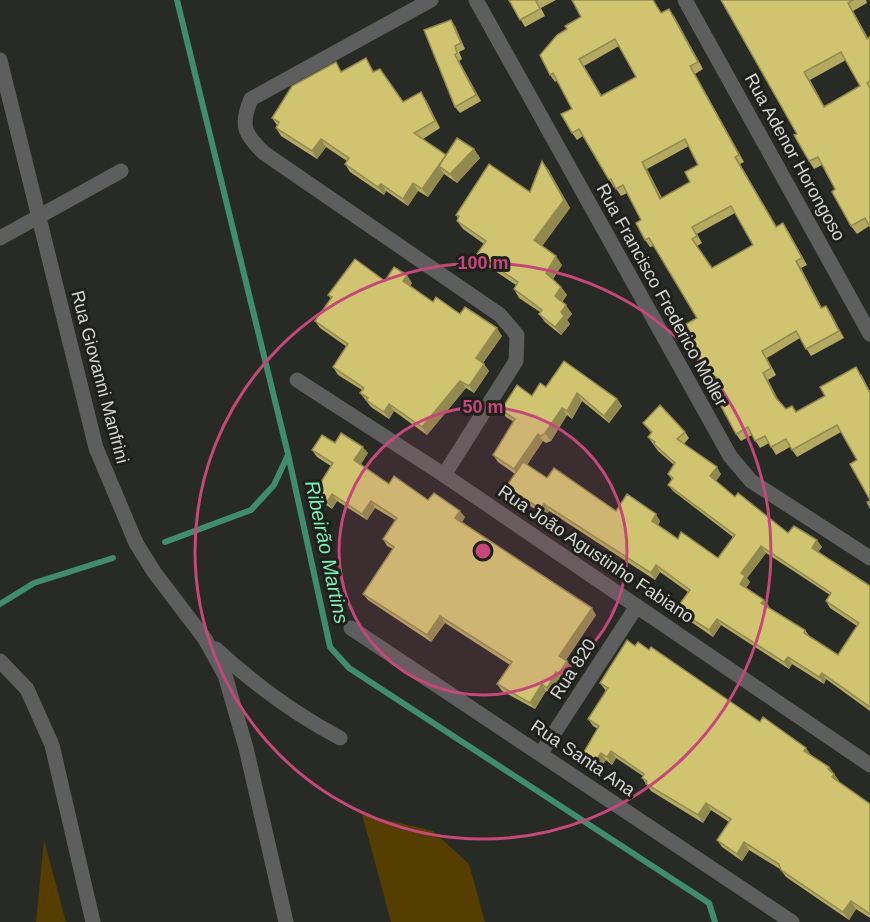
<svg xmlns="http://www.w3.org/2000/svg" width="870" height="922" font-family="Arial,sans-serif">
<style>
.green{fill:#563d00}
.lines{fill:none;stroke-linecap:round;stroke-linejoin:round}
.stream{stroke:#408c6f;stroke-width:6}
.street{stroke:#5d5e5d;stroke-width:15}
.wall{fill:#b3a960;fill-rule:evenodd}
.shaded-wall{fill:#92894e}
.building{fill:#d0c470;stroke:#92894e;stroke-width:1.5;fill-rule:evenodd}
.ring{fill:none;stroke:#c64779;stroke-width:3}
.labels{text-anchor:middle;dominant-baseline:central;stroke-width:6;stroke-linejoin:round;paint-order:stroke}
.street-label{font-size:18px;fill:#d4d5d2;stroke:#1f201c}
.water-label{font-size:20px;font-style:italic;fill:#7af0b4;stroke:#1f201c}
.centre{fill:#c64779;stroke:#1f201c;stroke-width:3}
.ring-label{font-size:18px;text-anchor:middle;font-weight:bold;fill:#c64779;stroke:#1f201c;stroke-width:6;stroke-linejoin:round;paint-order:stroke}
</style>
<rect width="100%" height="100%" fill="#282a26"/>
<!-- green -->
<g class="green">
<path d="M362,814l71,17 36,33 16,58h-94z"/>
<path d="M44,840l22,82h-30z"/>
</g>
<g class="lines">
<!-- stream -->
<g class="stream">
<path d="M177,0l111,454 42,193 19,21 360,235 6,19"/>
<path d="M165,542l86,-32 23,-25 14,-30"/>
<path d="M0,604l34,-21 79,-25"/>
</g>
<!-- street -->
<g class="street">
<path d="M431,0l-180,99c-11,26 -7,35 13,54l236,162 17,20 -1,26 -72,114"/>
<path d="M476,0l254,456 21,25 119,77"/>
<path d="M685,0l185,334"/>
<path d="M0,60l96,388 40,95 18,29 51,67 20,36 21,73 40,174"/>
<path d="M0,238l121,-67"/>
<path d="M297,380l147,95 426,290"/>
<path d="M351,628l441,294"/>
<path d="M216,649c39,36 77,64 124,89"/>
<path d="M0,661l27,28 25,56 41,177"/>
<path d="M541,753l96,-147"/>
</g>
</g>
<!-- wall -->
<g class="wall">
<path d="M509,0h47l-15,8 4,8 -20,11z"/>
<path d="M721,0h145l1,3 -14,8 15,27 2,-1v190l-1,-1 -12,8 -6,-8 -16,-37 -13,-24 -8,4 -5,-8 -12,-27zM846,60l14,26 -36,20 -14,-26z"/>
<path d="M661,13l13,3 29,53 -8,5 49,88 -4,2 36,63 12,4 19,34 -6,3 21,40 4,-2 18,32 -33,18 -11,-18 -33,20 9,17 -8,5 11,22 7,7 11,3 64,-38 9,17v109l-13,-40 -16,-28 -44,25 -7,-10 -14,8 -7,-12 -9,5 -8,-13 -11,6 -5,-7 -7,-32 -10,-18 -6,-4 -14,-18 -7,-26 5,-18 -43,-72 -4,1 -5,-7 -4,-20 -14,-27 -6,3 -6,-9 -1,1 -31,-52 -6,4 -5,-7v-24l-15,-28 -2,1 -5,-7 17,-46 14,-12zM619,46l17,31 -34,19 -18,-30zM689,146l9,19 -8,17 -28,16 -15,-29zM735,213l18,32 -41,23 -15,-22 5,-3 -5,-9z"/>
<path d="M455,26l10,23 -6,3 3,7 -3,2 22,40 -21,12 -5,-6z"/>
<path d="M366,58l8,14 29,30 23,-2 14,28 -17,11 23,16 28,-6 6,9 -23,25 -13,-9 -16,23 -10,-6 -10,15 -22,-15 -2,4 -34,-23 -5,-8 2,-3 -21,-14 -9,12 -36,-23 -5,-8 1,-3 -5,-7 70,-46z"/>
<path d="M548,169l22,39 -28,38 20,19 -9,14 8,8 6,8 -5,7 10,12 -5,6 3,4 -9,11 -16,-13 -6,-8 1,-2 -21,-14 -5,-9 2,-4 -33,-22 -6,-9 7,-10 -21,-15 -6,-8 1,-3 -2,-3 74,-23z"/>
<path d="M385,281l27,2 -2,3 23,16 27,12 42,22 -19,27 6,8 -15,22 -8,-5 -39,47 -33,-24 -5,8 -18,-12 -11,-14 2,-3 -24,-15 -5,-8 14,-20 -27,-19 -5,-7 16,-22 -3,-4z"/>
<path d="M546,387l71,12 5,7 -13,17 -27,-22 -10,18 -5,-4 -16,26 -5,2 -3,-2 -16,24 20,13 69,33 44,10 -2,4 20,14 40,19 15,-21 -60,-46 -5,-6 4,-5 -4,-6 6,-9 -16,-14 -10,-14 3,-4 -8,-10 42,9 4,6 -5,6 37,30 -5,7 19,16 53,36 34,14 -4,5 52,34v125l-44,-32 -2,5 -32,-20 -3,5 -68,-44 -8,12 -32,-22 -5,-6 12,-17 -28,-20 -5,8 -106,-69 -4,5 -34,-23 -5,-6 9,-13 -17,-12 -5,-7 21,-33 -8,-5 -5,-7 31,-14zM766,553l64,42 -4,6 4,7 27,18 -19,29 -28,-18 -5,-7 -37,-23 1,-1 -23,-18 4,-6 -3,-4z"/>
<path d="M335,443l33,10 -7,11 28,20 39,16 37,17 -3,5 134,93 -30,45 6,8 -9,12 -2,-2 -10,16 -5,-3 -11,18 -33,-18 -5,-7 13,-19 -65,-42 -14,19 -63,-42 -5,-6 30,-45 -6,-3 -4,-7 12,-19 -20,-12 -8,12 -30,-19 -5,8 -13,-9 -5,-7 17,-27 -14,-9 -5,-7z"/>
<path d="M635,646l125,76 51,33 18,12 10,14v1l31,22v114l-14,-9 -7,11 -63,-43 -6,-8 -31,-19 -7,11 -20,-14 -5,-7 12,-18 -18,-12 -8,13 -52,-32 -9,-13 1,-2 -27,-18 -4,7 -6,-5 -5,7 -12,-7 -5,-8 14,-23 -5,-3 -5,-7 18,-28 -6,-8z"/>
</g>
<!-- shaded-wall -->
<g class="shaded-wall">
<path d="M848,3l5,8 17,31 -3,-3z"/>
<path d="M669,9l5,7 29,53 -5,-7z"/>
<path d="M451,20l4,6 10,23 -4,-6z"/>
<path d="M455,55l4,6 22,40 -5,-6z"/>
<path d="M690,66l5,8 49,88 -5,-7z"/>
<path d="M804,72l6,8 19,35 -5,-8z"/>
<path d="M421,92l5,8 14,28 -5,-7z"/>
<path d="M321,139l5,8 -9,12 -5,-8z"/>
<path d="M474,149l6,9 -23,25 -7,-9z"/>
<path d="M446,155l-7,11 5,8 -16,23 -6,-8z"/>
<path d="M735,157l5,7 41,70 -5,-7z"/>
<path d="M542,161l6,8 22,39 -30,41 -6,-9z"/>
<path d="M642,162l5,7 18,37 -5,-7z"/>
<path d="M413,183l5,8 -10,15 -5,-7z"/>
<path d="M381,184l5,7 -2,4 -6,-8z"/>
<path d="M783,223l5,8 19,34 -5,-7z"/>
<path d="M556,256l6,9 -11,16 -5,-8z"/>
<path d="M796,261l5,7 25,48 -5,-8z"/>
<path d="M407,275l5,8 -4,5 -5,-7z"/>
<path d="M561,287l6,8 -6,9 -6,-8z"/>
<path d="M566,305l6,9 -5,6 3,4 -9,11 -6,-8 6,-15z"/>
<path d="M826,306l5,7 13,25 -5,-7z"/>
<path d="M497,328l5,8 -21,29 -5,-7z"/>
<path d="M484,364l5,7 -15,22 -5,-7z"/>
<path d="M763,373l5,7 13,25 -5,-7z"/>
<path d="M460,381l6,7 -39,47 -5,-8z"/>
<path d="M577,393l5,8 -10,18 -5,-8z"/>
<path d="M617,399l5,7 -13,17 -5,-7z"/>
<path d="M389,404l5,7 -5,8 -5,-7z"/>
<path d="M562,408l5,7 -16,26 -6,-8z"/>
<path d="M538,434l5,7 -24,35 -5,-7z"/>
<path d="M363,447l5,6 -9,14 -5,-7z"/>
<path d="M717,467l4,7 -6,9 -5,-7z"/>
<path d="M332,494l5,7 -5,8 -5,-7z"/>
<path d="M371,501l4,7 -8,12 -5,-6z"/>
<path d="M544,504l5,7 -4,5 -4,-7z"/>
<path d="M460,511l5,6 -5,8 -5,-7z"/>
<path d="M656,514l4,7 -3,7 -5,-7z"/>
<path d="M817,540l5,7 -6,7 -4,-6z"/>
<path d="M761,546l5,7 -19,25 3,4 -5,8 -5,-6 1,-11z"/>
<path d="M656,565l4,7 -5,8 -4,-7z"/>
<path d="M764,600l5,6 -3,4 -5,-7z"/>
<path d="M592,608l4,7 -32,48 -5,-7z"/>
<path d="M440,616l5,7 -14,19 -4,-7z"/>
<path d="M717,619l4,6 -8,12 -4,-7z"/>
<path d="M788,657l4,7 -3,5 -5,-7z"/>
<path d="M567,661l5,7 -9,12 -4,-7z"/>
<path d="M556,672l5,6 -10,16 -4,-6z"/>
<path d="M822,673l4,6 -2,5 -5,-7z"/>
<path d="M542,684l4,7 -11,18 -5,-6z"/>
<path d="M806,748l5,7 -2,3 -5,-7z"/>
<path d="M611,751l5,7 -4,7 -5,-8z"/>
<path d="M601,753l5,7 -5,7 -5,-7z"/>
<path d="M829,767l10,14 -2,4 -9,-16z"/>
<path d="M706,803l5,7 -8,13 -5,-8z"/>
<path d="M744,842l5,8 -7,11 -5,-7z"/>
<path d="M851,901l5,8 -7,11 -6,-8z"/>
</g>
<!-- building -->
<g class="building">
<path d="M509,0h29l-2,1 4,8 -20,11z"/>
<path d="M572,0h81l8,13 8,-4 29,53 -8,4 49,89 -4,2 41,70 7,-4 19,35 -6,3 25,47 5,-2 13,25 -33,18 -10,-18 -34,20 9,17 -8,5 13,25 10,11 6,-3 4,6 29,-16 -5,-9 36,-20 14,26v107l-20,-36 7,-4 -20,-35 -45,25 -6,-11 -15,8 -6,-11 -10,5 -7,-14 -12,7 -15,-28 8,-4 -13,-25 -8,-4 -9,-11 -12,-23 5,-3 -6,-12 11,-6 -48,-80 -4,2 -9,-17 5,-3 -18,-35 -7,4 -5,-10 -2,1 -30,-51 -7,4 -11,-19 11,-5 -19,-36 -3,2 -10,-20 17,-20 10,-6 -2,-3 16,-9zM615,39l21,38 -35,19 -22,-37zM685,139l13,26 -13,7 5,10 -30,17 -18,-37zM731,206l22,39 -41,23 -20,-29 5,-3 -5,-9z"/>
<path d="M721,0h132l-5,3 19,36 3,-2v44l-3,2 3,5v139l-5,-9 -14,8 -19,-34 3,-3 -17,-32 -9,4 -15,-26 3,-1zM841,52l19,34 -36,21 -20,-35z"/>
<path d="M451,20l10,23 -6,3 2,7 -2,2 21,40 -21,12 -31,-77z"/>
<path d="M366,58l7,14 7,-3 23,33 18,-10 14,29 -21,12 32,22 -24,34 -9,-6 -10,16 -22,-15 -3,3 -33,-23 4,-6 -28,-19 -9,12 -36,-23 3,-6 -7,-4 20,-32 44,-24 5,10z"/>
<path d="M457,138l17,11 -24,25 -11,-8z"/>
<path d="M542,161l22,39 -30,40 22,16 -10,17 15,14 -6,9 11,9 -5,7 3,4 -9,11 -16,-13 3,-4 -28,-21 4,-7 -41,-28 9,-13 -29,-20 2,-5 -3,-1 33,-51 41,28z"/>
<path d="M355,259l30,22 9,-14 13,8 -4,6 30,21 3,-5 24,17 5,-7 32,21 -21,30 8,6 -15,22 -9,-5 -38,46 -33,-23 -5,8 -18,-12 2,-2 -8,-5 4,-5 -31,-21 15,-23 -33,-23 17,-24 -4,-2z"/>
<path d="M564,361l53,38 -13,17 -27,-23 -10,18 -5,-3 -17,25 -4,3 -3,-2 -24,35 -21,-14 22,-36 -14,-9 16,-25 15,11 8,-13 6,4z"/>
<path d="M660,405l25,27 -8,7 40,28 -7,9 25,21 3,-4 50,40 6,-7 23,14 -5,8 58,38v121l-48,-34 -3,4 -31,-20 -4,5 -67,-43 -8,11 -33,-21 14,-19 -34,-25 -5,8 -107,-69 -3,5 -35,-22 17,-25 24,16 7,-10 62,43 11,-17 29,20 -4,7 26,18 3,-7 37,26 17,-23 -67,-50 5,-7 -5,-4 7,-11 -21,-19 1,-2 -7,-5 4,-5 -9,-9zM761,546l70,47 -5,8 33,22 -21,32 -34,-22 1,-3 -44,-27 3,-3 -24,-16 5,-8 -4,-3z"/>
<path d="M341,433l22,14 -9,13 35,24 5,-8 34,24 6,-7 26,18 -5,7 137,90 -33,48 8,5 -8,12 -3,-1 -9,16 -5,-4 -12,19 -33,-19 15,-22 -72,-46 -13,19 -64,-41 31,-47 -11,-8 14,-21 -26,-17 -9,13 -30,-20 -5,8 -13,-9 19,-30 -21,-13 10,-15 13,8z"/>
<path d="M870,501v7l-3,-6z"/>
<path d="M627,640l8,6 3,-4 11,8 2,-3 109,75 3,-5 43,31 -2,3 25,16 -1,2 6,5 -2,3 38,27v110l-19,-13 -8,11 -62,-42 -2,-6 -35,-22 -7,12 -20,-14 14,-21 -25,-16 -8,12 -52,-31 1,-3 -5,-3 2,-4 -33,-23 -4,6 -6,-4 -5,7 -12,-8 15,-26 -11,-7 20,-31 -8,-5z"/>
</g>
<!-- distance rings -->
<circle cx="483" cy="551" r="144" fill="#c64779" fill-opacity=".12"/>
<g class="ring">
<circle cx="483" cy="551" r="144"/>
<circle cx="483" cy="551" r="288"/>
</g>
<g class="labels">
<!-- street labels -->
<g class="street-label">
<text transform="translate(795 157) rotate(61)">Rua Adenor Horongoso</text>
<text transform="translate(662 295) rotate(61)">Rua Francisco Frederico Moller</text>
<text transform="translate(100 377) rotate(75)">Rua Giovanni Manfrini</text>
<text transform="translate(596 554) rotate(34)">Rua João Agustinho Fabiano</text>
<text transform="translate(573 669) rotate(-57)">Rua 820</text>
<text transform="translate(583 758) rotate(34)">Rua Santa Ana</text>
</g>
<!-- water labels -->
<g class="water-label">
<text transform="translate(327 552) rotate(78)">Ribeirão Martins</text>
</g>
</g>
<circle cx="483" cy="551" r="9" class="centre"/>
<g class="ring-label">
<text x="483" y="269">100 m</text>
<text x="483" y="413">50 m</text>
</g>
</svg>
